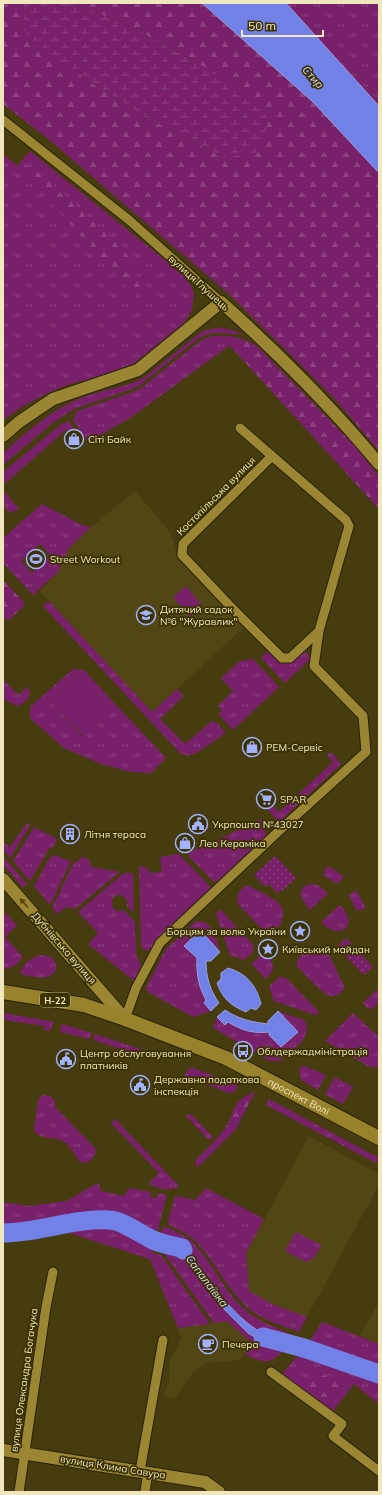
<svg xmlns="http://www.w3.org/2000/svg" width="382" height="1495" font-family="Mulish,sans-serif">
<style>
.built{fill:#524614}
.grass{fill:url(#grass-tufts);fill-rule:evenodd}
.forest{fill:url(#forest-firs)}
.wetland{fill:url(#wetland-marsh)}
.garden{fill:url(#garden-dots)}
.pitch{fill:#78206a}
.water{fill:#7281e8;stroke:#98a0dc}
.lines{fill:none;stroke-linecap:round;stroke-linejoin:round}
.river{stroke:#7281e8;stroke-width:19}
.street-casing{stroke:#292309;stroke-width:11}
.secondary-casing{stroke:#292309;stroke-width:14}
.primary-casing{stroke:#292309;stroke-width:16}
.street{stroke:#9b8633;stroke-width:9}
.secondary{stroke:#9b8633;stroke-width:12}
.primary{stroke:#98822b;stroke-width:14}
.oneway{fill:#4f420d}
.labels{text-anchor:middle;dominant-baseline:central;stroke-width:3.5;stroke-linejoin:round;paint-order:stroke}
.shield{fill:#3c3103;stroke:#bbb087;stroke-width:1}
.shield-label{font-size:9px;font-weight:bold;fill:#f1e7bf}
.street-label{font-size:10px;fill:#f1e7bf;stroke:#3c3103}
.poi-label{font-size:10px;fill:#f1e7bf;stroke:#3c3103;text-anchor:start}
.water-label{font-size:11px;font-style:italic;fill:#d7ddf8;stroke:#3c3103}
</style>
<defs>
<pattern id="grass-tufts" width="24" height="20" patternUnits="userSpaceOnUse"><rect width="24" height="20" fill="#78206a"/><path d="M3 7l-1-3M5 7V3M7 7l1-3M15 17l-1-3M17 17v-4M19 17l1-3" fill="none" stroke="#8c407e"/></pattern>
<pattern id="forest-firs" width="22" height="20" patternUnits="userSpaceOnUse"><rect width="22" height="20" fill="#78206a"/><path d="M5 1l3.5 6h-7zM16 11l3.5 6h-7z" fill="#8c407e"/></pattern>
<pattern id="wetland-marsh" width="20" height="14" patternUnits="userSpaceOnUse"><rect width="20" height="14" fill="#78206a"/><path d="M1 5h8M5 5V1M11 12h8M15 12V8" fill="none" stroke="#8c407e"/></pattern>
<pattern id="garden-dots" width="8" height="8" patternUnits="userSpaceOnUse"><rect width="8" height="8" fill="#78206a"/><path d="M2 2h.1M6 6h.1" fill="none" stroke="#8c407e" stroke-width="1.8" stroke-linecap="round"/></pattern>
</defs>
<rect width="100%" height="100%" fill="#463c0f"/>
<!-- built -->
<g class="built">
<path d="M135,491l35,41 9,26 64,70 -91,84 -112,-121 18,-19 11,-24 22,-21z"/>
<path d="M309,1136l70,38v11l-72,132 -35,-13 -23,-13 -3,-38z"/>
<path d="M379,1302v42l-19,-8z"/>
<path d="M226,1321l27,22 -13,17 -34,3 -13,9 -19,27 -11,-4 6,-12 1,-22 11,-23 -3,-10z"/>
</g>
<!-- grass -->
<g class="grass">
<path d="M286,3h93v103z"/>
<path d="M30,151l156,126 8,15 -2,18 -8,13 -53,43 -10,5 -51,13 -20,8 -27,14 -20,14v-266l14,12z"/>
<path d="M216,328c10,0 18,2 27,6l-32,-1 -12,5 -59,47 -8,4 -58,20 -20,13 -51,43v-12c26,-23 53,-47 86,-58 19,-6 38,-8 56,-18l55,-44 6,-3z"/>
<path d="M212,336h16l12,2 -110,80 -42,24 -15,-22 4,-9 56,-19 8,-4 59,-47z"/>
<path d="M69,421l7,11 -4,3 -5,-6 -64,56v-13l57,-47z"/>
<path d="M3,490l16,19 -7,3h-3l-6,-6z"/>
<path d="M42,504l40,21 9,2 -22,21 -11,24 -25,23 -30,-32v-25zM40,544l11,12 -19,17 -11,-12z"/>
<path d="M49,601l103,111 25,-23 7,7 -24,23 25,25 27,-23 5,2 9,10 -28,19 -10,4 -8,-3 -137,-147z"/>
<path d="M269,649l12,11 23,-10 7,8 -26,25 -24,-25z"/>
<path d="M253,659l26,28 -46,43 -15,-16 4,-3 -4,-5 15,-15 -12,-13 19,-17z"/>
<path d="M73,669l11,1 -34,31 32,35 34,-31 50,53 -15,15 -20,-1 -30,-8 -37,-16 -34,-30v-11z"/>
<path d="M3,679l15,16 9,-8 3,6c-2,7 -5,10 -13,13l-12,-6 -2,-3z"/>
<path d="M331,752l10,12 -62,58 -11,-12 4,-4 7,6 54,-50 -6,-7z"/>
<path d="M260,819l4,4 2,14 -47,45 -6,-1 -24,-24v-4l2,-2 23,-9z"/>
<path d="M27,823l3,2 -20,33 -7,-8v-8l7,5z"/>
<path d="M34,827l23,12 -4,9 -3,-1 -20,34 -17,-20z"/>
<path d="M179,854l31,32 1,4 -55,51 -6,9h-6l-3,-5 -2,-79 8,2 3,5 12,-1 -2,-15z"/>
<path d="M54,855l17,6 -21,44 -16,-19 15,-27z"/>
<path d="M3,856l24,28 -4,4 -20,-24z"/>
<path d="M84,857l6,4 1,6 29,5 -45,37 -9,-2 -8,7 -6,-6 22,-46 2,1 4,-5z"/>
<path d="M327,866l8,4 9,7 -7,7 -14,-9z"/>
<path d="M124,873h9l1,40 -7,-7v-6c-15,-18 -23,17 -3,10l11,12 1,32 5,12 -7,15 -46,-37 10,-11 -20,-21z"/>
<path d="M310,884l8,1 10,8 -18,17c-6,-8 -12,-13 -7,-23z"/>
<path d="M246,886h3c9,5 27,12 32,20 6,10 -3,31 -16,26l-27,-28c-2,-8 1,-14 8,-18z"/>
<path d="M356,890l10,18 -9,3 -8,-15z"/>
<path d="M340,905c6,7 12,14 6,23 -10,7 -17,1 -25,-6z"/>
<path d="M221,910l32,35v7l-9,8 -14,-5 -14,-41 2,-3z"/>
<path d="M3,911l14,14 -12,12 18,20c-5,8 -11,11 -20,12z"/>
<path d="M198,921c17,1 18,18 22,31l-20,-21c-2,26 -6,45 6,70l-2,2 7,8 -18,6 -45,-25 -2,-4 20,-39 28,-26z"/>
<path d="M311,949l13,2 4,2 17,35c-4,4 -7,9 -13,8 -9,0 -28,-23 -35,-30 -1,-9 7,-14 14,-17z"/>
<path d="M39,955l10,1c4,4 9,6 7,13 -6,14 -24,7 -36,5 1,-10 11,-15 19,-19z"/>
<path d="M259,957c15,-2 19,12 7,22l-15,-15z"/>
<path d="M279,977l7,1 32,33v3l-3,1 -41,-14 -5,-14z"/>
<path d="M379,988v14l-6,6 -5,1 -5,-6z"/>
<path d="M278,1011l26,9c11,17 -13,31 -24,41h-10l-57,-33 4,-11 8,7 2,-2c26,14 43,10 71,10z"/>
<path d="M3,1013l51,9 -4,9 -6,-1 1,-4 -42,-6z"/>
<path d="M353,1013l26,24v30h-9l-45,-26z"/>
<path d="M62,1024l30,9 -2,6 -30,-7z"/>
<path d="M95,1034l48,16 -5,5 -44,-15z"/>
<path d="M302,1065l24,10 -8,15 -17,-10 -2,-9z"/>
<path d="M191,1067l47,18c-3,6 -4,8 -10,8l-44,-18z"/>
<path d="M335,1077l18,10 -10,17 -18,-10z"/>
<path d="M43,1095c9,0 13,4 12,12l41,42c-1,10 -7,15 -16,13 -6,-8 -11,-19 -20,-22 -9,-4 -21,0 -26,-10l4,-29 2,-4z"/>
<path d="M269,1099l110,59 -3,5 -110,-58z"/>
<path d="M191,1114l22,23 -4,3 -24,-25z"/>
<path d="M115,1119l64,67c-6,6 -25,3 -30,-3l10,-10 -48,-50z"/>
<path d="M98,1183l3,8 23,5 5,-8 22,4 -1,5 7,1 1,-5 9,2 -15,58 9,2 49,69 -32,4 -28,-69 -81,-26 -66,6v-37l26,4 37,-5z"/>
<path d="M206,1188l58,31 -18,34 3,38 23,13 35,13 -8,15c-22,-8 -44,-14 -59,-32 -17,-18 -28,-43 -47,-61 -7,-6 -16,-10 -24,-14l-1,-4 7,-25 21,4z"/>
<path d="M167,1227c8,4 17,8 24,14 19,18 29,42 46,61 15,17 37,25 58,34l-5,6c-9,-2 -18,-4 -26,-8 -32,-16 -62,-63 -84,-91l-20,-4 2,-11z"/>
<path d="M296,1232l25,13c-4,8 -7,15 -15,17l-21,-11z"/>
<path d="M158,1245l15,4 10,7 38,50 27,27 12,7 24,9c-13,17 -22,14 -39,5l8,-11 -27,-22 -12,2 -51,-71 -6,-3z"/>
<path d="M322,1322l57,22v60l-25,-20 -21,27 -52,-36 26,-30z"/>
</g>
<!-- forest -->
<g class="forest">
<path d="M3,3h23l-4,25 68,54 89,54 47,21 -28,-94 -82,-44 -51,-16h137l111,99 66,71v278l-44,-52 -106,-105 -182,-156 -44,-34z"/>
<path d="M25,165l7,3 13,8 81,77 10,18 4,19 -5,7 -115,-130z"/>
<path d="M240,338l16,7 98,100 25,31v33l-150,-164z"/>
<path d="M3,580l21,22v4l-16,15 -5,-5z"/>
<path d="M255,1092l-19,37 -39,39 -2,-7c9,-10 20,-19 28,-30 15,-19 4,-28 32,-39z"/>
<path d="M325,1375l16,5 4,7c-5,26 -22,14 -36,2 2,-9 8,-11 16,-14z"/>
</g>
<!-- wetland -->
<path class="wetland" d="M26,3h39l51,16 82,44 55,36 16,21 -14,34 -29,3 -47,-21 -89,-54 -38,-25 -30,-29z"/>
<!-- garden -->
<g class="garden">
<path d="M275,856l21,22 -14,13 -1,-1 -4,3 -8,-9 -4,3 -11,-12z"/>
<path d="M346,938l27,29 -9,8 -27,-28z"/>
</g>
<!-- pitch -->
<g class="pitch">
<path d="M186,586l17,20 -13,11 -17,-20z"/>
<path d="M84,670l32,35 -33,31 -33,-35z"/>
</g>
<!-- water -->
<g class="water">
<path d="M202,3h84l93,103v67l-66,-71z"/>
<path d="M200,930l20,22 -9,9h-5c0,16 4,29 13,42l-8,8 -7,-8 2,-3c-7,-13 -10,-26 -9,-42l-13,-12z"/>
<path d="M228,968c18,5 29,18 33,36l-5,6 -5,-2 -5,4c-16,-7 -23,-13 -29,-29l4,-4v-6z"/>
<path d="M225,1010c13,9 27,12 43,14v-3l10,-10 20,21 -17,15 -12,-12v-3c-16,2 -28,-2 -41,-10l-3,3 -8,-8z"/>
<path d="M160,1239l20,4 5,4c22,29 46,70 79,87 8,4 17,6 26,8l-6,7 -24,-9 -12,-7 -27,-27 -38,-50 -10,-7 -15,-4z"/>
<path d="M307,1345l72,26v8l-78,-27z"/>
</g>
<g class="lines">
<!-- river -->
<g class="river">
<path d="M3,1233c36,0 70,-15 106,-13 13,0 31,14 44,20 9,4 20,6 29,8l1,2"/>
<path d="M263,1337l41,11 75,26"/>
</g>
<defs>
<g id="street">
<path d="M3,120l126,100 92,82"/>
<path d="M240,428l32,28"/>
<path d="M125,1019l11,-31 24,-45 120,-113 86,-78 -3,-36 -49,-50 5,-35 30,-105 -3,-6 -74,-64 -89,88 -1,11 49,52 51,51h8l29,-27"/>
<path d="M271,1372l71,52 -9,12 46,35"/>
<path d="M140,1471l23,-131"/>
<path d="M19,1492l27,-185 7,-35"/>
<path d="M145,1492l3,-20"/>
</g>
<g id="secondary">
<path d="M3,436l16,-14 34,-23 85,-29 83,-68c56,50 110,104 158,162"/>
<path d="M3,879l122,140"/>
<path d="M3,1450l202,32 14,10"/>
</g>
<g id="primary">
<path id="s1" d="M3,992l81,13 41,14 101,39 153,80"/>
</g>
</defs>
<!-- street casing -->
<use href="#street" class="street-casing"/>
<!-- secondary casing -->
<use href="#secondary" class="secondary-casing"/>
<!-- primary casing -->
<use href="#primary" class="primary-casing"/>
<!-- street -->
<use href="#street" class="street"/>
<!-- secondary -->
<use href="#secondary" class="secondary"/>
<!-- primary -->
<use href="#primary" class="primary"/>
</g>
<!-- one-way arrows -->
<defs><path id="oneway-solid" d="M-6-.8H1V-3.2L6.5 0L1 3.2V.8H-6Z"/></defs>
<use class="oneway" href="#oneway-solid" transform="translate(24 903) rotate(-132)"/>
<!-- icons -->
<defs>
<symbol id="shop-ring" viewBox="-11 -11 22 22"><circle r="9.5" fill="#3c3103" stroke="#a3b2fd" stroke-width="1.5"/><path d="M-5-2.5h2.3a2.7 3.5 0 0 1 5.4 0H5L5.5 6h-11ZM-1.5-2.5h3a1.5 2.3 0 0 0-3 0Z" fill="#a3b2fd"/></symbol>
<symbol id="stadium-ring" viewBox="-11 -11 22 22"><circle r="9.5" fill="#3c3103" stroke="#a3b2fd" stroke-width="1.5"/><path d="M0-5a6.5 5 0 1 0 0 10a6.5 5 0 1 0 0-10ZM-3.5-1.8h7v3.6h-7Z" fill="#a3b2fd"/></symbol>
<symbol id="school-ring" viewBox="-11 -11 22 22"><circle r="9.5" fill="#3c3103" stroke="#a3b2fd" stroke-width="1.5"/><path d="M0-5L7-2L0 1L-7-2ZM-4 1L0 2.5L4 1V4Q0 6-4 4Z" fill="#a3b2fd"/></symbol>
<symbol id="supermarket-ring" viewBox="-11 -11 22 22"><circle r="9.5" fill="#3c3103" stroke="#a3b2fd" stroke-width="1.5"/><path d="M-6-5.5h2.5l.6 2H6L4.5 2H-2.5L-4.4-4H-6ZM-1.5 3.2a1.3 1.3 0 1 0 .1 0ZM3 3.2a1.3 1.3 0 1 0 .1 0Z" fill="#a3b2fd"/></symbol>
<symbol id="civic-ring" viewBox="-11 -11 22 22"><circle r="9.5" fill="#3c3103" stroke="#a3b2fd" stroke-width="1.5"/><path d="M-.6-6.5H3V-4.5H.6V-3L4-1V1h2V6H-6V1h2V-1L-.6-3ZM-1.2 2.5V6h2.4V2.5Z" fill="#a3b2fd"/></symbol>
<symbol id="building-ring" viewBox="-11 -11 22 22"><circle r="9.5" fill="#3c3103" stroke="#a3b2fd" stroke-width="1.5"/><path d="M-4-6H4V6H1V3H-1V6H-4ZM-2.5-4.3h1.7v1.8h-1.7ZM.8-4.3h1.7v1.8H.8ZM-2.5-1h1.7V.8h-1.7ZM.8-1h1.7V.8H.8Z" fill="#a3b2fd"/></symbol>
<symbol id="sight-ring" viewBox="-11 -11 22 22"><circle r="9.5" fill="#3c3103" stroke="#a3b2fd" stroke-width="1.5"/><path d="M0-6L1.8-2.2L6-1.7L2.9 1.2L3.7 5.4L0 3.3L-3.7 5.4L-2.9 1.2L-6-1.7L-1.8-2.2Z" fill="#a3b2fd"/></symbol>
<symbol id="bus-ring" viewBox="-11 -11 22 22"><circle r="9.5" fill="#3c3103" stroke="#a3b2fd" stroke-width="1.5"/><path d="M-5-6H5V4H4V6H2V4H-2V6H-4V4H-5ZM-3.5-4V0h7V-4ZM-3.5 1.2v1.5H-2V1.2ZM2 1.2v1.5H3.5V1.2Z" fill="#a3b2fd"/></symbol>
<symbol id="cafe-ring" viewBox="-11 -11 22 22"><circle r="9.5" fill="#3c3103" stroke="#a3b2fd" stroke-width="1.5"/><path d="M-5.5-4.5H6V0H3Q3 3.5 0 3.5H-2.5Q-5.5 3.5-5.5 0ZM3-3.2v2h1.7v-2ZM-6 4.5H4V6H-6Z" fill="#a3b2fd"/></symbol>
</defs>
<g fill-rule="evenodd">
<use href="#shop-ring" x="63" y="428" width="22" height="22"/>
<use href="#stadium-ring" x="25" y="548" width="22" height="22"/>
<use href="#school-ring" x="135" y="604" width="22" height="22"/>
<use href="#shop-ring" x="241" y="736" width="22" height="22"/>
<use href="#supermarket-ring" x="255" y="788" width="22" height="22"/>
<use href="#civic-ring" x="187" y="813" width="22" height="22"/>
<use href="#building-ring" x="59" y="823" width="22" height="22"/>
<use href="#shop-ring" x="174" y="832" width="22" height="22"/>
<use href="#sight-ring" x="289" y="920" width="22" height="22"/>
<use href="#sight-ring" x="257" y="938" width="22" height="22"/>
<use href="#bus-ring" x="232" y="1040" width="22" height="22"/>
<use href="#civic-ring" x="55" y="1048" width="22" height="22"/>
<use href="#civic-ring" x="129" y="1074" width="22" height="22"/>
<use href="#cafe-ring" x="197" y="1333" width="22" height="22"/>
</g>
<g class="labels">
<!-- shield labels -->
<rect class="shield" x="40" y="993" width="30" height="14" rx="3"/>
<g class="shield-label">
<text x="55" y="1000">Н-22</text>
</g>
<!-- street labels -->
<g class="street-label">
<text transform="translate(199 283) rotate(42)">вулиця Глушець</text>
<text transform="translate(216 496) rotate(-45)">Костопільська вулиця</text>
<text transform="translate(64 948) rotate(49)">Дубнівська вулиця</text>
<text stroke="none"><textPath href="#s1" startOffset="316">проспект Волі</textPath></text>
<text transform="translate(24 1380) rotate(-82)">вулиця Олександра Богачука</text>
<text transform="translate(113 1467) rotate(9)">вулиця Клима Савура</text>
</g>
<!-- poi labels -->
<g class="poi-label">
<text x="88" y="439">Сіті Байк</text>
<text x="50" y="559">Street Workout</text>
<text x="160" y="609">Дитячий садок<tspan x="160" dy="12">№6 "Журавлик"</tspan></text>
<text x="266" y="747">РЕМ-Сервіс</text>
<text x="280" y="799">SPAR</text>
<text x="212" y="824">Укрпошта №43027</text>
<text x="84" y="834">Літня тераса</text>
<text x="199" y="843">Лео Кераміка</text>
<text x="286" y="931" text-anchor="end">Борцям за волю України</text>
<text x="282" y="949">Київський майдан</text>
<text x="257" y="1051">Облдержадміністрація</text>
<text x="80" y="1053">Центр обслуговування<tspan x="80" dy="12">платників</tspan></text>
<text x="154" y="1079">Державна податкова<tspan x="154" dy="12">інспекція</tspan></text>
<text x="222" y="1344">Печера</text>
</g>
<!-- water labels -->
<g class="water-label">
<text transform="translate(313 77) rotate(48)">Стир</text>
<text transform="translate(207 1281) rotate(53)">Сапалаївка</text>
</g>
</g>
<!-- border -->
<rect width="382" height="1495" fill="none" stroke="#f1e7bf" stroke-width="8"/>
<!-- scale -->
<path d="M242 30v6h81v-6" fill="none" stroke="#f1e7bf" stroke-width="2"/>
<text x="248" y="30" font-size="12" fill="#f1e7bf" stroke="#3c3103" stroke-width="3" paint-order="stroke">50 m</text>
</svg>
